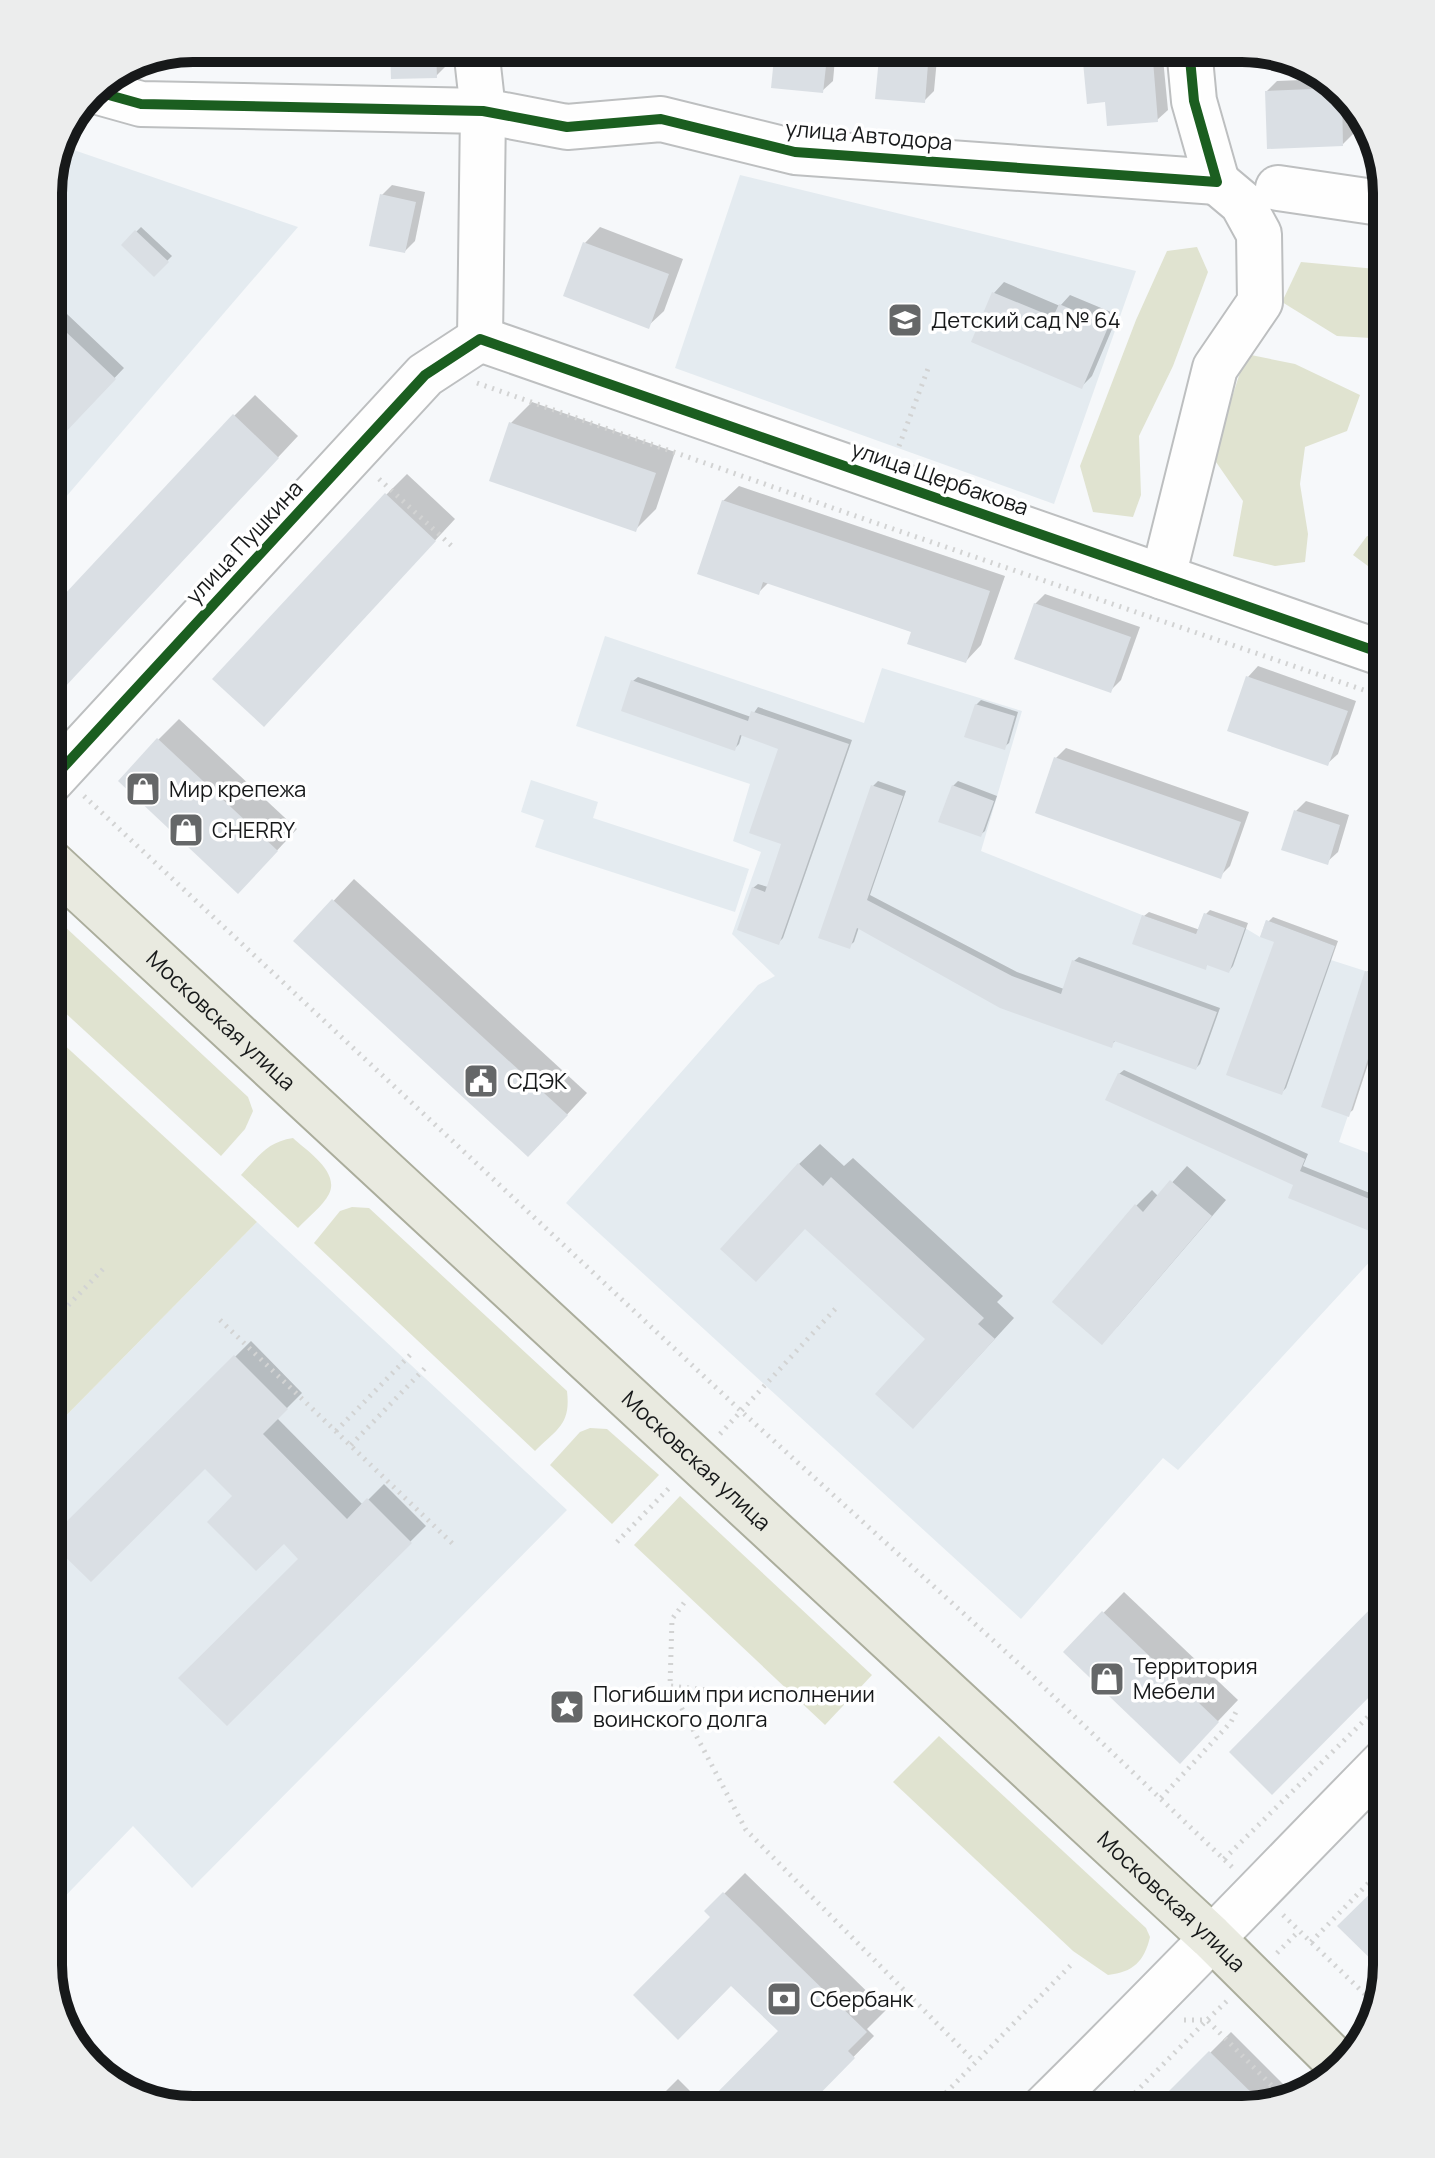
<svg xmlns="http://www.w3.org/2000/svg" width="1435" height="2158" font-family="Manrope,sans-serif">
<style>
.built{fill:#e4ebf0}
.green{fill:#e0e3d0}
.shadow{fill:#0003}
.building{fill:#dadfe4}
.lines{fill:none;stroke-linecap:round;stroke-linejoin:round}
.minor-casing{stroke:#bdbfc0;stroke-width:48}
.major-casing{stroke:#abad9c;stroke-width:48}
.path{stroke:#d2d3d3;stroke-width:5;stroke-dasharray:2 6;stroke-linecap:butt}
.minor{stroke:#fefefe;stroke-width:44}
.major{stroke:#e9eae0;stroke-width:44}
.cycleway-casing{stroke:#fff;stroke-width:15}
.cycleway{stroke:#1b5e20;stroke-width:10}
.labels{text-anchor:middle;dominant-baseline:central;stroke-width:7;stroke-linejoin:round;paint-order:stroke}
.street-label{font-size:22px;fill:#17191a;stroke:#fff}
.poi-label{font-size:22px;fill:#17191a;stroke:#fff;text-anchor:start}
.rim{fill:none;stroke:#17191a;stroke-width:10}
</style>
<rect width="100%" height="100%" fill="#f6f8fa"/>
<!-- built -->
<g class="built">
<path d="M65,147l233,80 -233,271 -17,-16v-298z"/>
<path d="M740,175l396,96 -82,233 -379,-136z"/>
<path d="M605,636l259,87 18,-55 140,43 -41,140 161,64 54,19 8,-21 41,15 15,9 6,-17 69,26 -4,14 56,18v23l-48,141 48,18v83l-209,227 -15,-12 -142,161 -455,-416 192,-218 17,-9 -43,-42 29,-82 -28,-11 17,-57 -174,-58z"/>
<path d="M531,780l67,22 -5,16 156,51 -14,43 -200,-65 9,-27 -23,-8z"/>
<path d="M257,1222l310,288 -375,378 -59,-62 -85,88v-480z"/>
</g>
<!-- green -->
<g class="green">
<path d="M1197,247l11,25 -35,94 -34,70 2,59 -8,22 -40,-5 -13,-46 56,-146 31,-69z"/>
<path d="M1301,262l86,8v69l-50,-3 -55,-34z"/>
<path d="M1246,354l49,10 65,31 -13,36 -42,16 -5,37 8,50 -3,28 -30,4 -42,-10 10,-55 -27,-39 7,-37z"/>
<path d="M1367,536l20,4v40l-34,-25z"/>
<path d="M48,911l200,186 5,14 -8,18 -24,27 -173,-159z"/>
<path d="M48,1030l209,192 -209,212z"/>
<path d="M293,1138c14,13 47,34 36,56 -6,12 -22,24 -31,34l-57,-53c18,-19 26,-33 52,-37z"/>
<path d="M352,1207l17,1 198,183c4,34 -10,38 -32,60l-221,-208 26,-32z"/>
<path d="M590,1428l17,1 52,46 -47,49 -62,-59 30,-33z"/>
<path d="M680,1496l192,179 -47,50 -191,-180z"/>
<path d="M939,1736l207,192 4,9c-6,25 -17,35 -42,38l-35,-24 -180,-169z"/>
</g>
<!-- shadow -->
<g class="shadow">
<path d="M392,48h53l1,18 -10,10z"/>
<path d="M777,48h59l-3,33 -11,10z"/>
<path d="M882,48h56l-4,43 -10,10z"/>
<path d="M1088,48h74l6,62 -11,10 -50,-20 -23,-47z"/>
<path d="M1326,79l26,26 1,29 -10,10 -76,-53 10,-10z"/>
<path d="M392,185l33,7 -10,49 -10,10 -23,-56z"/>
<path d="M141,227l31,29 -18,18 -31,-29z"/>
<path d="M600,227l83,32 -19,52 -16,15 -63,-83z"/>
<path d="M1004,282l56,24 10,-11 48,20 -26,61 -10,10 -108,-45 20,-48z"/>
<path d="M48,296l76,72 -63,66 -8,-41 -5,-5z"/>
<path d="M255,395l43,41 -214,228 150,-248z"/>
<path d="M532,402l143,50 -19,57 -21,21 -124,-107z"/>
<path d="M407,474l48,45 -171,184 102,-208z"/>
<path d="M739,486l266,90 -24,69 -15,16 -52,-31 -145,-48 -10,10 -36,-91z"/>
<path d="M1045,594l95,33 -19,53 -10,10 -76,-86z"/>
<path d="M1258,666l98,35 -18,53 -11,10 -79,-87z"/>
<path d="M638,677l113,40 7,-10 94,33 -69,198 -4,4 -26,-54 5,-4 10,3 16,-44 -4,-96 -38,-13 -3,10 -5,5 -101,-68z"/>
<path d="M981,700l37,12 -9,31 -5,4 -28,-42z"/>
<path d="M179,719l118,110 -39,42 -100,-131z"/>
<path d="M1066,748l183,64 -19,54 -10,10 -164,-118z"/>
<path d="M878,781l28,10 -36,104 147,77 47,17 10,-28 5,-4 141,51 -20,56 -4,4 -80,-28 -5,5 -252,-118 -5,15 -5,4 24,-160z"/>
<path d="M958,781l39,15 -12,35 -5,4 -27,-49z"/>
<path d="M1306,801l43,14 -11,37 -11,10 -31,-51z"/>
<path d="M354,879l233,214 -38,41 -253,-193z"/>
<path d="M1210,910l38,13 -15,43 -4,5 -20,-8 -4,4 -61,-51 5,-4 51,18 6,-16z"/>
<path d="M1273,917l65,24 -52,147 -5,5 -5,-152 -8,-19z"/>
<path d="M1372,967l15,5v34l-34,104 -5,4 19,-142z"/>
<path d="M1124,1070l184,84 -5,12 84,34v36l-268,-162z"/>
<path d="M820,1144l24,22 9,-8 150,138 -6,6 17,16 -80,87 -6,-66 -129,-175z"/>
<path d="M1187,1166l39,34 -109,127 19,-121 16,-16 7,7z"/>
<path d="M251,1341l51,52 -25,25 86,87 21,-21 42,42 -199,198 74,-166 -96,-92 -154,74z"/>
<path d="M1124,1592l114,108 -38,40 -135,-88z"/>
<path d="M745,1873l141,137 -19,19 7,7 -55,56 -27,13 -5,5h-140l31,-31 28,28 74,-76 -67,-114 -6,-6z"/>
<path d="M1231,2032l64,64 -53,14h-54l-18,-17z"/>
</g>
<!-- building -->
<g class="building">
<path d="M390,48h46l1,30 -46,1z"/>
<path d="M775,48h53l-5,45 -52,-5z"/>
<path d="M880,48l49,3 -4,52 -50,-4z"/>
<path d="M1123,48h29l6,74 -51,4 -2,-24 -18,2 -5,-52z"/>
<path d="M1335,88l7,7 1,51 -76,3 -2,-58z"/>
<path d="M380,194l36,8 -11,51 -36,-7z"/>
<path d="M135,230l34,32 -15,15 -33,-32z"/>
<path d="M583,242l86,32 -20,55 -86,-33z"/>
<path d="M992,292l61,25 6,-13 50,21 -27,64 -111,-47z"/>
<path d="M48,315l68,64 -55,58 -13,-12v-30l2,-2 -2,-2z"/>
<path d="M233,414l46,44 -215,230 -16,-15v-61z"/>
<path d="M509,422l147,51 -20,59 -147,-51z"/>
<path d="M385,493l51,48 -172,186 -52,-48z"/>
<path d="M722,500l268,91 -24,72 -59,-19 4,-12 -148,-50 -4,13 -62,-21z"/>
<path d="M1034,603l97,34 -20,56 -97,-34z"/>
<path d="M1246,676l102,35 -20,55 -101,-35z"/>
<path d="M631,680l117,41 3,-10 98,33 -70,201 -42,-15 15,-43 13,5 16,-48 -32,-11 29,-84 -38,-14 -5,16 -114,-40z"/>
<path d="M975,704l40,12 -10,34 -41,-13z"/>
<path d="M157,738l121,113 -40,43 -120,-113z"/>
<path d="M1054,757l187,65 -20,57 -186,-66z"/>
<path d="M871,785l32,11 -36,104 145,76 49,18 11,-34 145,52 -21,58 -82,-29 -2,7 -112,-40 -143,-80 -7,21 -32,-11z"/>
<path d="M952,785l42,16 -13,36 -43,-15z"/>
<path d="M1294,810l46,15 -12,40 -47,-15z"/>
<path d="M1386,892h1v34l-11,-3z"/>
<path d="M332,899l236,216 -40,42 -235,-216z"/>
<path d="M1204,913l41,15 -16,45 -22,-8 -1,5 -74,-26 10,-29 54,19z"/>
<path d="M1266,920l69,26 -53,149 -56,-20 48,-133 -14,-5z"/>
<path d="M1365,971l22,7v23l-38,116 -28,-10z"/>
<path d="M1118,1073l187,86 -5,12 87,35v32l-99,-40 5,-13 -188,-85z"/>
<path d="M798,1163l25,23 8,-9 153,141 -6,6 17,15 -82,90 -38,-35 50,-55 -120,-110 -49,53 -36,-33z"/>
<path d="M1170,1180l42,36 -110,129 -50,-43 83,-98 8,8z"/>
<path d="M234,1355l54,54 -25,25 84,85 20,-21 45,45 -185,183 -49,-48 120,-119 -14,-15 -28,27 -49,-49 25,-26 -27,-27 -114,113 -43,-42z"/>
<path d="M1387,1592v87l-115,116 -43,-43z"/>
<path d="M1102,1611l117,111 -39,42 -117,-112z"/>
<path d="M1387,1877v88l-4,6 -46,-45z"/>
<path d="M723,1892l144,140 -19,19 7,7 -51,52h-11l-1,-2 -2,2h-90l78,-79 -47,-45 -53,54 -45,-45 77,-78 -6,-6z"/>
<path d="M1209,2051l54,53 -21,6h-57l-18,-17z"/>
<path d="M656,2098l12,12h-24z"/>
</g>
<g class="lines">
<defs>
<g id="minor">
<path d="M476,48l7,63 -3,228"/>
<path d="M1189,48l5,53 23,81"/>
<path d="M91,90l50,14 342,7 84,16 94,-8 134,33 422,30"/>
<path d="M1278,188l109,16"/>
<path d="M480,339l907,316"/>
<path d="M1163,577l52,-209 45,-66 -1,-68 -17,-31 -25,-21"/>
<path d="M48,784l377,-409 55,-36"/>
<path d="M1042,2110c117,-115 230,-234 345,-351"/>
</g>
<g id="major">
<path id="s1" d="M48,860l1163,1077 129,128"/>
</g>
</defs>
<!-- minor casing -->
<use href="#minor" class="minor-casing"/>
<!-- major casing -->
<use href="#major" class="major-casing"/>
<!-- path -->
<g class="path">
<path d="M477,383l393,138 517,177"/>
<path d="M899,446l30,-80"/>
<path d="M379,479l76,70"/>
<path d="M84,796l657,615 288,262 203,194"/>
<path d="M48,1314h12l43,-45"/>
<path d="M220,1320l235,226"/>
<path d="M336,1431l77,-79"/>
<path d="M720,1434l117,-127"/>
<path d="M351,1445l77,-80"/>
<path d="M617,1542l55,-57"/>
<path d="M684,1603l-12,16 -2,67 76,144 229,232"/>
<path d="M671,1686l116,13"/>
<path d="M1161,1798l70,-76 7,-14"/>
<path d="M1224,1859l163,-161"/>
<path d="M1283,1915l93,90"/>
<path d="M1311,1942l76,-78"/>
<path d="M1277,1953l22,-22"/>
<path d="M1184,2020h23l20,-19"/>
<path d="M929,2110l142,-145"/>
<path d="M1118,2110l89,-90 78,79"/>
</g>
<!-- minor -->
<use href="#minor" class="minor"/>
<!-- major -->
<use href="#major" class="major"/>
<defs>
<g id="cycleway">
<path d="M91,90l50,14 342,7 84,16 94,-8 134,33 422,30 -23,-81 -5,-53"/>
<path d="M48,784l377,-409 55,-36 907,316"/>
</g>
</defs>
<!-- cycleway casing -->
<use href="#cycleway" class="cycleway-casing"/>
<!-- cycleway -->
<use href="#cycleway" class="cycleway"/>
</g>
<!-- icons -->
<defs>
<symbol id="school-square" viewBox="-11 -11 22 22"><rect x="-9" y="-9" width="18" height="18" rx="4" fill="#656768" stroke="#fff"/><path d="M0-5L7-2L0 1L-7-2ZM-4 1L0 2.5L4 1V4Q0 6-4 4Z" fill="#fff"/></symbol>
<symbol id="shop-square" viewBox="-11 -11 22 22"><rect x="-9" y="-9" width="18" height="18" rx="4" fill="#656768" stroke="#fff"/><path d="M-5-2.5h2.3a2.7 3.5 0 0 1 5.4 0H5L5.5 6h-11ZM-1.5-2.5h3a1.5 2.3 0 0 0-3 0Z" fill="#fff"/></symbol>
<symbol id="civic-square" viewBox="-11 -11 22 22"><rect x="-9" y="-9" width="18" height="18" rx="4" fill="#656768" stroke="#fff"/><path d="M-.6-6.5H3V-4.5H.6V-3L4-1V1h2V6H-6V1h2V-1L-.6-3ZM-1.2 2.5V6h2.4V2.5Z" fill="#fff"/></symbol>
<symbol id="sight-square" viewBox="-11 -11 22 22"><rect x="-9" y="-9" width="18" height="18" rx="4" fill="#656768" stroke="#fff"/><path d="M0-6L1.8-2.2L6-1.7L2.9 1.2L3.7 5.4L0 3.3L-3.7 5.4L-2.9 1.2L-6-1.7L-1.8-2.2Z" fill="#fff"/></symbol>
<symbol id="bank-square" viewBox="-11 -11 22 22"><rect x="-9" y="-9" width="18" height="18" rx="4" fill="#656768" stroke="#fff"/><path d="M-6-4H6V4H-6ZM0-2.3a2.3 2.3 0 1 0 0 4.6a2.3 2.3 0 1 0 0-4.6Z" fill="#fff"/></symbol>
</defs>
<g fill-rule="evenodd">
<use href="#school-square" x="885" y="300" width="40" height="40"/>
<use href="#shop-square" x="123" y="769" width="40" height="40"/>
<use href="#shop-square" x="166" y="810" width="40" height="40"/>
<use href="#civic-square" x="461" y="1061" width="40" height="40"/>
<use href="#shop-square" x="1087" y="1659" width="40" height="40"/>
<use href="#sight-square" x="547" y="1687" width="40" height="40"/>
<use href="#bank-square" x="764" y="1979" width="40" height="40"/>
</g>
<g class="labels">
<!-- street labels -->
<g class="street-label">
<text transform="translate(869 135) rotate(5)">улица Автодора</text>
<text transform="translate(940 478) rotate(19)">улица Щербакова</text>
<text transform="translate(244 542) rotate(-47)">улица Пушкина</text>
<text stroke="none"><textPath href="#s1" startOffset="236">Московская улица</textPath></text>
<text stroke="none"><textPath href="#s1" startOffset="884">Московская улица</textPath></text>
<text stroke="none"><textPath href="#s1" startOffset="1532">Московская улица</textPath></text>
</g>
<!-- poi labels -->
<g class="poi-label">
<text x="931" y="320">Детский сад № 64</text>
<text x="169" y="789">Мир крепежа</text>
<text x="212" y="830">CHERRY</text>
<text x="507" y="1081">СДЭК</text>
<text x="1133" y="1666">Территория<tspan x="1133" dy="25">Мебели</tspan></text>
<text x="593" y="1694">Погибшим при исполнении<tspan x="593" dy="25">воинского долга</tspan></text>
<text x="810" y="1999">Сбербанк</text>
</g>
</g>
<!-- crop -->
<path d="M0 0H1435V2158H0ZM193 62H1242A131 131 0 0 1 1373 193V1965A131 131 0 0 1 1242 2096H193A131 131 0 0 1 62 1965V193A131 131 0 0 1 193 62Z" fill="#eceded" fill-rule="evenodd"/>
<path class="rim" d="M193 62H1242A131 131 0 0 1 1373 193V1965A131 131 0 0 1 1242 2096H193A131 131 0 0 1 62 1965V193A131 131 0 0 1 193 62Z"/>
</svg>
